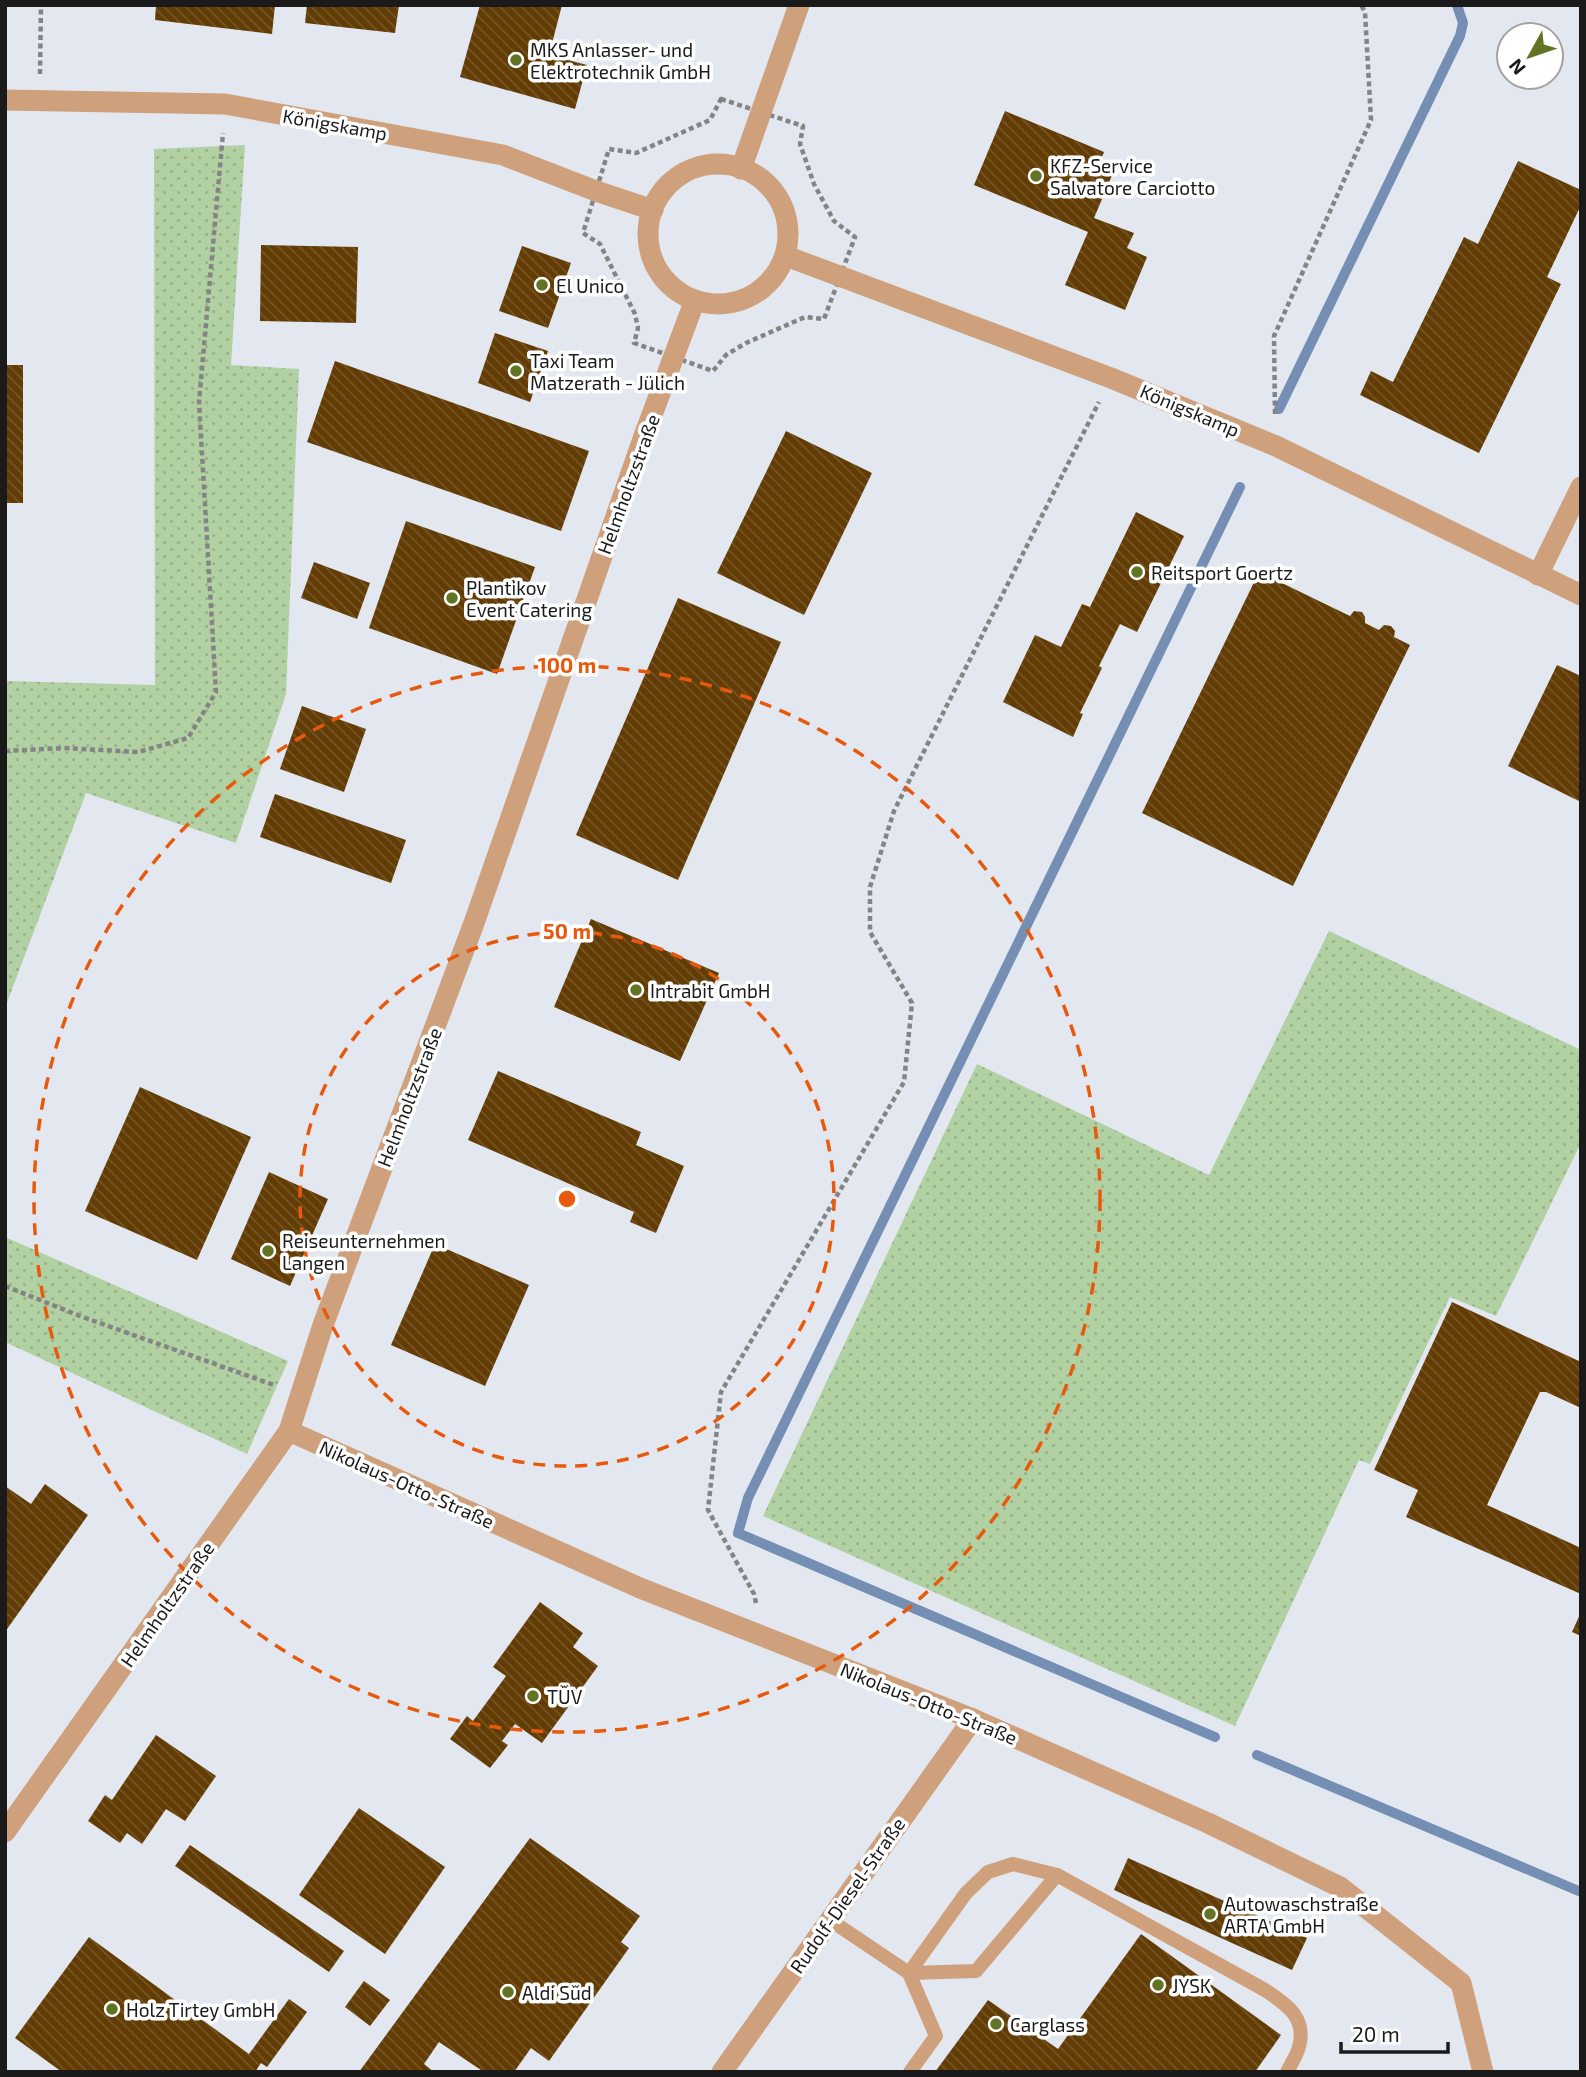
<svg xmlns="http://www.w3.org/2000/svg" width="1586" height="2077" font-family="'Exo 2',sans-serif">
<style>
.built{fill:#e3e7ef;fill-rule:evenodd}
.grass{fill:url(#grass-dots)}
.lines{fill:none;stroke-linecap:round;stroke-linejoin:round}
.stream{stroke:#758eb3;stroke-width:10}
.building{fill:url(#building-back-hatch)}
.path{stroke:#848485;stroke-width:4.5;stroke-dasharray:5 3.5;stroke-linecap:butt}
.service{stroke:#cea07c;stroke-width:14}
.minor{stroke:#cea07c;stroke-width:21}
.ring{fill:none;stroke:#e8590c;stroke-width:3.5;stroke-dasharray:12 9}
.poi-dot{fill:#627423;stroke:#fff;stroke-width:2.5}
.labels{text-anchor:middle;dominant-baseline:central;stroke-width:7;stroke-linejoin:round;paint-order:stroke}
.poi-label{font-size:19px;fill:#1a1a1b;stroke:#fff;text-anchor:start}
.street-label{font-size:19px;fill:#1a1a1b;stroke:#fff}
.centre{fill:#e8590c;stroke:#fff;stroke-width:3.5}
.ring-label{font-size:21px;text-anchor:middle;font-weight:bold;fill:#e8590c;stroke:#fff;stroke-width:7;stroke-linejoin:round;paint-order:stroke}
</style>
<defs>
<pattern id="grass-dots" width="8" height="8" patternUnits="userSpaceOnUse" patternTransform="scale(1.75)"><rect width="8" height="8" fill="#b2d1a3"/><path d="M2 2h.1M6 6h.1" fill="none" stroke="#98b38c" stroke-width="1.8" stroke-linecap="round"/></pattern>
<pattern id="building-back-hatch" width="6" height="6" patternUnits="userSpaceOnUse" patternTransform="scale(1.75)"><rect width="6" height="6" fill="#623c03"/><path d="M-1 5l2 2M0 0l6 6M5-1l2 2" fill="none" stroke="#745528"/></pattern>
</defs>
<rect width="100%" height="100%" fill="#f2f2f4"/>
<!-- built -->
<path class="built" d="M5,5h1576v2067h-1576zM1509,35h42v42h-42z"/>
<!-- grass -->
<g class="grass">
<path d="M245,145l-14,220 68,4 -13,325 -50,149 -150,-50 -81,215v-327l150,4 -1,-536z"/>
<path d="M1329,931l252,119v93l-85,173 -46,-19 -80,167 -11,-4 -124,266 -472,-210 214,-452 232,111z"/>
<path d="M5,1237l283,124 -41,93 -242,-112z"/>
</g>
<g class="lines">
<!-- stream -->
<g class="stream">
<path d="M1279,409l181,-373 3,-13 -6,-18"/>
<path d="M1215,1737l-477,-204 10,-35 492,-1011"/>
<path d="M1257,1755l324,137"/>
</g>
</g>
<!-- building -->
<g class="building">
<path d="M156,5h119l-3,29 -117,-14z"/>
<path d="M307,5h92l-4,28 -90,-10z"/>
<path d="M480,5h82l-13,50 38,10 -12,44 -115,-32z"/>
<path d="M1005,111l99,41 -6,15 15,6 -19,45 40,15 -7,15 20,9 -22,53 -60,-25 23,-53 -114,-47z"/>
<path d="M1518,161l63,29v15l-34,72 14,7 -82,169 -119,-58 11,-24 22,11 71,-145 14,7z"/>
<path d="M261,245l97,2 -2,76 -96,-2z"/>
<path d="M522,246l49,17 -23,65 -49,-17z"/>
<path d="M495,333l53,18 -18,51 -52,-19z"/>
<path d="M335,361l254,90 -28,80 -254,-89z"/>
<rect x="5" y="365" width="18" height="138"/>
<path d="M786,431l86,42 -68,142 -87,-42z"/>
<path d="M1136,512l48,24 -47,96 -17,-8 -21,42 3,2 -22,45 3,1 -10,23 -70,-35 32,-67 26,12 21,-43 8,3z"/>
<path d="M406,521l129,46 -38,107 -128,-46z"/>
<path d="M314,562l56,21 -13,36 -56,-21z"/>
<path d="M1259,572l91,44 4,-5 8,1 3,5v6l14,7 5,-5 7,1 4,5 -1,6 16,8 -117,241 -151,-73z"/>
<path d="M678,598l103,44 -103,238 -102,-45z"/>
<path d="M1557,665l24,11v126l-73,-36z"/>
<path d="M302,706l64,23 -22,63 -64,-23z"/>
<path d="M275,794l131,46 -15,43 -131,-46z"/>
<path d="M591,919l128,54 -39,88 -126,-54z"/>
<path d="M498,1071l143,61 -5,13 48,21 -28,67 -26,-11 4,-10 -166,-72z"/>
<path d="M140,1087l111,50 -54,123 -112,-49z"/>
<path d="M269,1172l59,27 -38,87 -59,-27z"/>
<path d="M435,1244l94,41 -44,101 -94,-41z"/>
<path d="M1452,1302l129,60v46l-35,-16h-6l-53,113 94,43v46l-175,-77 12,-27 -44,-20z"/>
<path d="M45,1484l43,31 -83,117v-146l26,18z"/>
<path d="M540,1602l43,31 -10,14 25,19 -56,77 -27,-19 -13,17 6,4 -18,23 -40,-29 17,-23 6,5 33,-45 -13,-9z"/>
<path d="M1581,1612v24l-9,-4z"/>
<path d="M156,1735l60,41 -31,45 -19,-12 -24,35 -15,-11 -7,10 -32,-22 17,-26 7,5z"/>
<path d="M359,1808l86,59 -60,87 -86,-59z"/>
<path d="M530,1838l110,78 -19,26 8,6 -80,113 -18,-13 -17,24h-30l-45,-30 -15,22 10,8h-75z"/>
<path d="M190,1845l154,106 -15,21 -154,-106z"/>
<path d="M1128,1858l179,80 -15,32 -178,-80z"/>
<path d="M1141,1934l140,101 -26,37h-320l53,-72 70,49z"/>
<path d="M89,1937l160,117 40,-55 18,13 -40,55 -6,-4 -6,9h-193l-47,-34z"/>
<path d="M364,1981l26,19 -20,26 -25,-19z"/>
</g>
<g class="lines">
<!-- path -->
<g class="path">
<path d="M40,74l1,-69"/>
<path d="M721,99l82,27 -3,18 14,40 20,37 21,16 -31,82 -19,-2 -59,26 -20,12 -13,16 -79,-28 4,-15 -3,-14 -35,-70 -17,-11 26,-84 27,4 74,-33z"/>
<path d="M1275,414l-1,-78 97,-216 -6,-108 -4,-7"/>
<path d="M5,751l59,-3 74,4 50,-14 28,-46 -17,-290 24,-269"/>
<path d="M5,1286l75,30 194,69"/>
<path d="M756,1603l-2,-9 -46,-84 13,-118 183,-310 8,-79 -42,-71v-45l24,-76 205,-409"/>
</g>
<!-- service -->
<g class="service">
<path d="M830,1920l79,53 67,-2 81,-96"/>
<path d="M910,2072l26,-36 -27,-63 57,-80 22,-21 25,-8 44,11 208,115c21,14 42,27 34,57 -2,8 -8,17 -12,25"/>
</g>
<!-- minor -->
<g class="minor">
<path d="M5,100l220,4 278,51 93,36 57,19"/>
<circle cx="718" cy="234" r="70"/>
<path d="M741,169l58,-164"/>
<path d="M786,256l325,122 165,68 305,149"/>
<path d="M1538,575l43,-88"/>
<path d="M289,1431l351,157 333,131 235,104 132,64 121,96 22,89"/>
<path d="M5,1832l284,-401 34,-106 151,-402 170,-487 51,-136"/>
<path d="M722,2072l251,-353"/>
</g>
</g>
<!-- distance rings -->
<g class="ring">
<circle cx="567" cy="1199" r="267"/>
<circle cx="567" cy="1199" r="533"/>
</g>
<!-- markers -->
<g class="poi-dot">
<circle cx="516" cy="60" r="7"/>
<circle cx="1036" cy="176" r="7"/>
<circle cx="542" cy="285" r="7"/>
<circle cx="516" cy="371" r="7"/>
<circle cx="1137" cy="572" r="7"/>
<circle cx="452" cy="598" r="7"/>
<circle cx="636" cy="990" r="7"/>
<circle cx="268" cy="1251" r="7"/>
<circle cx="533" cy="1696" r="7"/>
<circle cx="1210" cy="1914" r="7"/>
<circle cx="1158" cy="1985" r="7"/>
<circle cx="508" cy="1992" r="7"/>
<circle cx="112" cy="2009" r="7"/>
<circle cx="996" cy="2024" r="7"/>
</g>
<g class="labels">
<!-- poi labels -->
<g class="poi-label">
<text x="530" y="49">MKS Anlasser- und<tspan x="530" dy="22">Elektrotechnik GmbH</tspan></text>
<text x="1050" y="165">KFZ-Service<tspan x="1050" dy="22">Salvatore Carciotto</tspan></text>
<text x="556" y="285">El Unico</text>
<text x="530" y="360">Taxi Team<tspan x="530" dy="22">Matzerath - Jülich</tspan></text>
<text x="1151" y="572">Reitsport Goertz</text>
<text x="466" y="587">Plantikov<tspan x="466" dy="22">Event Catering</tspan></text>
<text x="650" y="990">Intrabit GmbH</text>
<text x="282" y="1240">Reiseunternehmen<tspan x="282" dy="22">Langen</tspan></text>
<text x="547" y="1696">TÜV</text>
<text x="1224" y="1903">Autowaschstraße<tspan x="1224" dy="22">ARTA GmbH</tspan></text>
<text x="1172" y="1985">JYSK</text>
<text x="522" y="1992">Aldi Süd</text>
<text x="126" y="2009">Holz Tirtey GmbH</text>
<text x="1010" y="2024">Carglass</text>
</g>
<!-- street labels -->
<g class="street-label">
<text transform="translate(335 124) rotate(10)">Königskamp</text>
<text transform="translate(1190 410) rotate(23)">Königskamp</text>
<text transform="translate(628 484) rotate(-70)">Helmholtzstraße</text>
<text transform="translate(409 1097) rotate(-69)">Helmholtzstraße</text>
<text transform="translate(407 1484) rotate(24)">Nikolaus-Otto-Straße</text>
<text transform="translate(167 1604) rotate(-55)">Helmholtzstraße</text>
<text transform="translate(929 1703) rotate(22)">Nikolaus-Otto-Straße</text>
<text transform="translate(847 1895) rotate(-55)">Rudolf-Diesel-Straße</text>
</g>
</g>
<circle cx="567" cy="1199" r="10" class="centre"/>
<g class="ring-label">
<text x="567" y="673">100 m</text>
<text x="567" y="939">50 m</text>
</g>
<!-- border -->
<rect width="1586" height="2077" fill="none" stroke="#1a1a1b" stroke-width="14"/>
<!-- north arrow -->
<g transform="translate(1530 56) rotate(230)"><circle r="33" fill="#ffffff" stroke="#a3a3a4" stroke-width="2"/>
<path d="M0-5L12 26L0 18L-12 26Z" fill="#627423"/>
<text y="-10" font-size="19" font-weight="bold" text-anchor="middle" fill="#1a1a1b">N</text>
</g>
<!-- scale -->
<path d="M1341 2042v10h107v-10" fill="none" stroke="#1a1a1b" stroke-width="3.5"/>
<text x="1352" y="2042" font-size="21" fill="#1a1a1b" stroke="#ffffff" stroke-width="5" paint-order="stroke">20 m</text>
</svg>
